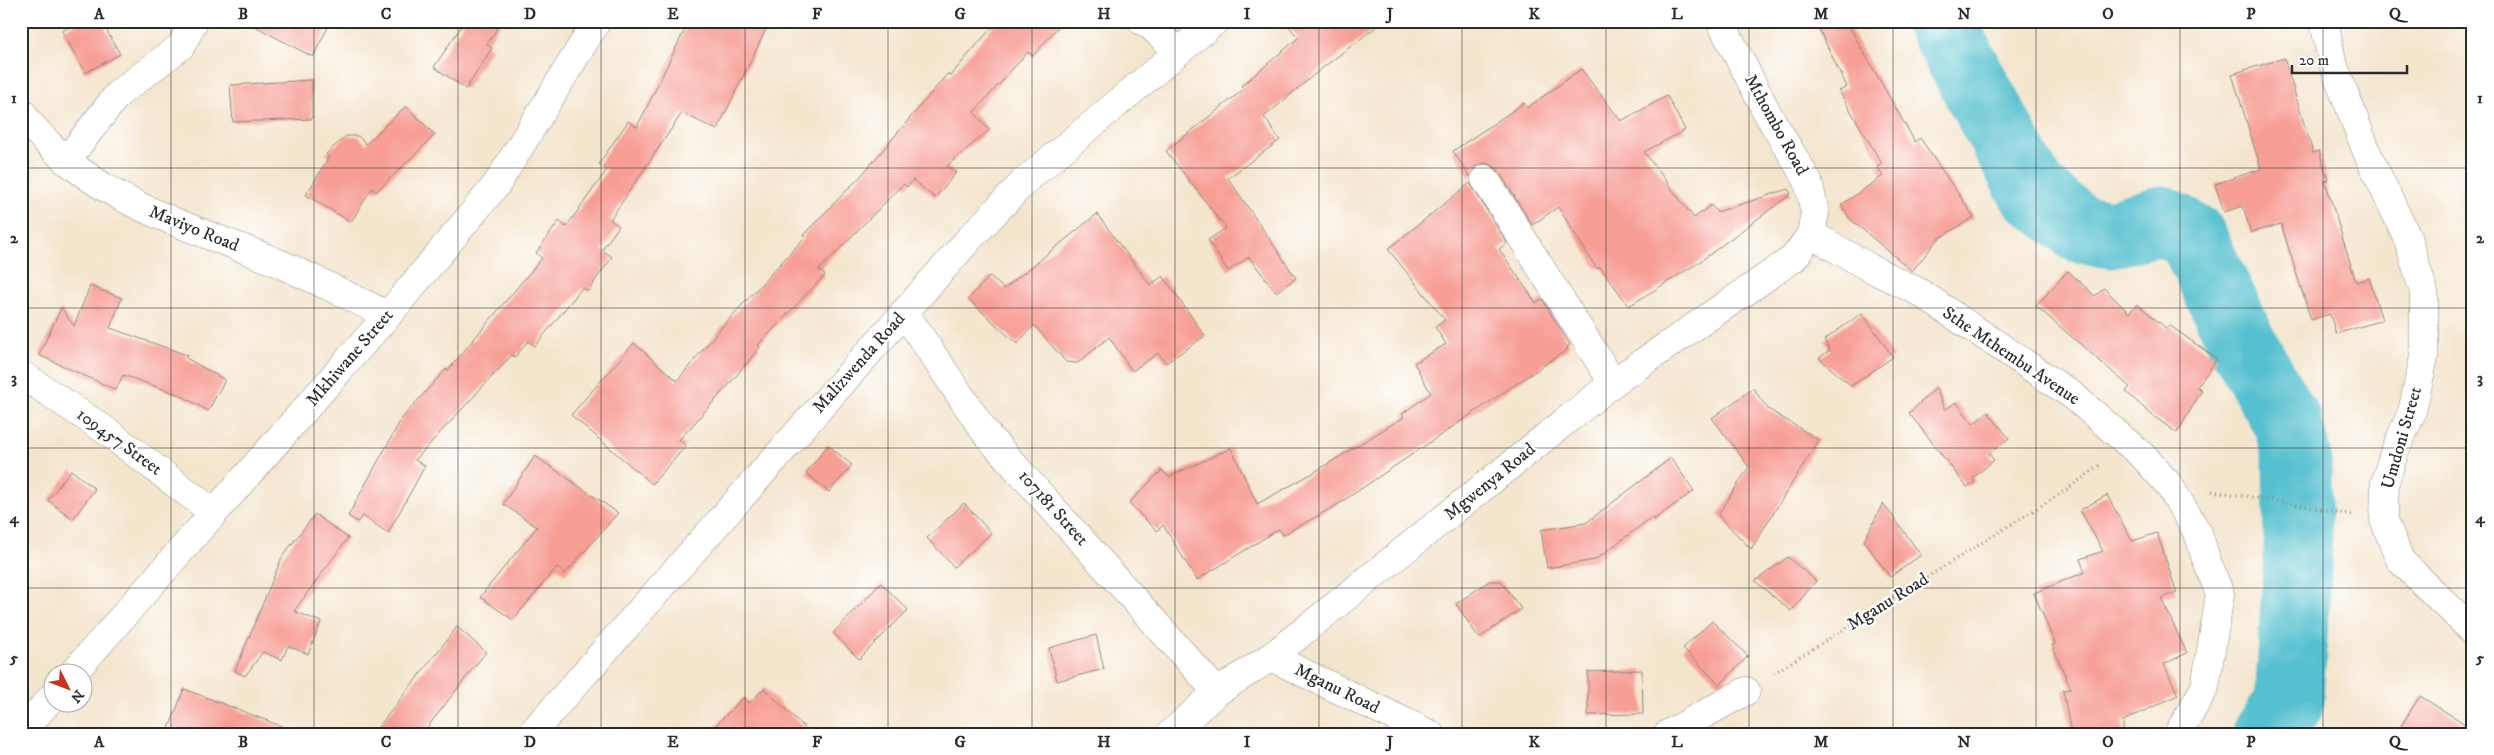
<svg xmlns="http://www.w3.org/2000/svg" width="2494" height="755" font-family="'IM FELL DW Pica',serif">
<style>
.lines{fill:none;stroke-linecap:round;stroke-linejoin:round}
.river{stroke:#54c0cf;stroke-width:69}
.building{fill:#f79e95}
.street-casing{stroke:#90887c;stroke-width:29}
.secondary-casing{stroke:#90887c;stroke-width:29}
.path{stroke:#90887c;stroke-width:3;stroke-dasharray:1 4;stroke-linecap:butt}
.street{stroke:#fff;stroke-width:28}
.secondary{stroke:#fff;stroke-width:28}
.grid{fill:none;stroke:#2b2b2b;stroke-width:1;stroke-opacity:0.55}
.labels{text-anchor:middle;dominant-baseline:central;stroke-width:4.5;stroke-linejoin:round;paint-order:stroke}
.street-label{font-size:18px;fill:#2b2b2b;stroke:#fff}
.neatline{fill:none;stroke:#2b2b2b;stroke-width:2}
.grid-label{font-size:16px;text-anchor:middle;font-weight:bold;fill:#2b2b2b}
</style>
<rect width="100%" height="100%" fill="#fff"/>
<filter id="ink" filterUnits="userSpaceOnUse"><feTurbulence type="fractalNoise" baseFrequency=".02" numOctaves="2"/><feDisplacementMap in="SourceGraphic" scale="10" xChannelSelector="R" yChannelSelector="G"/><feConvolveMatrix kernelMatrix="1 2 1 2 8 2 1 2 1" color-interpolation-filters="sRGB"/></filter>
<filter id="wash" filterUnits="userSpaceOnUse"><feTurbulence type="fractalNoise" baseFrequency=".0096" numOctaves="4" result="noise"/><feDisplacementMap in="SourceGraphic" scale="20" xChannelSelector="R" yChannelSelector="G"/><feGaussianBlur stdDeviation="1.12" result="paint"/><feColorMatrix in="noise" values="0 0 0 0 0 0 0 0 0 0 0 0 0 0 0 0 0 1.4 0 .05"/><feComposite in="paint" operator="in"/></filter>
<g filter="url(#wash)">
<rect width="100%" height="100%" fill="#f4e5cd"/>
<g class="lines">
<!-- river -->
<path class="river" d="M1940,21l92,170 47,37 31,6 52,-14 30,17 51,107 44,78 10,35 1,94 -9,153 -22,30"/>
</g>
<g id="blocks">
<!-- building -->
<g class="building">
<path d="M81,21h20l19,33 -35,19 -23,-42z"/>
<path d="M245,21h86l-18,36z"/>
<path d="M465,21h37l-15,23 5,4 -26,41 -32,-22z"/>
<path d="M689,21h81l-53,109 -35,-17 -72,107 9,6 -17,24 10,7 -24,34 -6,-3 -47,58 -7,-5 -13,16 -3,-2 -97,105 10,6 -37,67 -25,-17 -6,6 -9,-6 54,-98 44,-49 1,2 95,-113 -6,-5 23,-32 7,6 41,-57 -8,-6 29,-43 9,6z"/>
<path d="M992,21h71l-30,35 -5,-4 -54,60 15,18 -42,36 9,7 -21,25 -22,-18 -6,7 -4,-3 -84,86 6,5 -67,70 2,2 -33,40 -48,53 7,6 -34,38 -81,-69 63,-72 43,38 42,-51 86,-93 -2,-2 57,-58 88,-104 2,3 45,-52z"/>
<path d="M1284,21h100l-63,48 -57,48 16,23 -52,38 68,100 -20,14 -27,-35 -21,14 -20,-31 18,-12 -60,-77 78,-62 -3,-3 56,-47 1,-2z"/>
<path d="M1815,21h31l69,121 5,-4 54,79 -36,22 -26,32 -62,-52 -9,-14 42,-29 -6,-9 5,-3 -43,-73 8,-4z"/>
<path d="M2284,58l29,95 6,-2 9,29 -3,1 31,101 13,-4 13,42 -46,14 -6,-20 -19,6 -30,-96 -30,9 -8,-27 -19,6 -9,-28 46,-15 -29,-95z"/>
<path d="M1581,69l40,52 46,-25 18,34 -41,22 50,66 17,-13 6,7 71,-23 3,5 -93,69 -69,43 -29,-39 -3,2 -39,-62 -26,18 -34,-55 -6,-5 -8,-2 -8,3 -6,11 -17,-26 71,-48 3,5z"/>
<path d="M312,80v39l-79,3 -3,-37z"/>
<path d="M406,106l29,29 -59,57 -4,-4 -21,34 -45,-27 23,-38 -3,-3 20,-18h12l8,8z"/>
<path d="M1470,183l37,60 -8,6 37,54 6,-4 28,46 -3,2 1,2 -231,156 -54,30 -4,-6 -82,51 -34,-55 -6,6 -28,-28 33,-33 7,7 62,-29 26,56 56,-31 91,-56 -2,-3 29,-21 -17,-30 32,-19 -11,-17 10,-7 -57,-71z"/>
<path d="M1097,214l53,71 13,-9 42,60 -39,27 -8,-10 -26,18 -23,-34 -31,26 -12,-1 -32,-37 -17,19 -49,-45 22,-23 14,13z"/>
<path d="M2068,271l27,25 9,-8 25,25 8,-9 29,24 3,-3 48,34 -20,28 5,3 -25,43 -25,-18 -26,-23 4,-5 -94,-81z"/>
<path d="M90,286l32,12 -12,30 77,27 -1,3 39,22 -17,31 -28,-16 -57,-20 -7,15 -77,-35 22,-47 13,18z"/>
<path d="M1862,313l31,44 -42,29 -32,-28 11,-8 -6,-10z"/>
<path d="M1753,388l15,21 51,31 -68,109 -33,-34 31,-48 -37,-49z"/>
<path d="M1936,388l9,22 11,-8 17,22 15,-12 21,26 -20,16 5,6 -21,18 2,4 -8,5 -58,-74z"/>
<path d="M828,445l24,20 -23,27 -23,-19z"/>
<path d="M535,456l83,57 -53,61 -8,-7 -44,53 -33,-23 57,-70 -34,-23z"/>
<path d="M1671,458l23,33 -41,29 -1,-3 -57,43 -48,8 -6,-38 45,-7z"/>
<path d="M71,470l24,19 -22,30 -25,-19z"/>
<path d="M2107,495l25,46 25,-8 20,60 -16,5 26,55 -23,11 14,31 -55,26v13h-52l-8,-44 8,-1 -19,-44 3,-1 -21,-51 51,-21 -5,-13 23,-8 -23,-41z"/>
<path d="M964,503l27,30 -37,34 -27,-29z"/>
<path d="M1883,503l38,52 -31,22 -26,-36z"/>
<path d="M315,514l33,24 -54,73 27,11 -13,32 -20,-8 -6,14 -19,-8 -18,24 -10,-5 47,-114z"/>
<path d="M1788,557l28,24 -25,30 -36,-30z"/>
<path d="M1489,581h12l20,28 -42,29 -23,-34z"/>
<path d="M881,583l27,27 -49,49 -26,-26z"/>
<path d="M1712,621l36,35 -28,29 -37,-37z"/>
<path d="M457,627l29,25 -64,82h-49z"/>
<path d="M1096,635l8,34 -47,12 -8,-33z"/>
<path d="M1642,670l1,44 -55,1v-43z"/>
<path d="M764,688l47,46h-104l37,-37 5,6z"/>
<path d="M184,689l110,42 -1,3h-126z"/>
<path d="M2420,696l53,33v5h-77z"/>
</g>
</g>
</g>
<g filter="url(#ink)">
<use href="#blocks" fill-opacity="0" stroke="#90887c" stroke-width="1"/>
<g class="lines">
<defs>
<g id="street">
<path d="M1142,21l10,6 26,25"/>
<path d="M2324,21l8,40 36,94 39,82 17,55v65l-12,55 -18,41 -9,29 -1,38 16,40 73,71"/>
<path d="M21,111c6,11 15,20 24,29 58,62 143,86 219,117 42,17 83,39 124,58"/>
<path d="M66,161l52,-67 63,-48 13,-25"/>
<path d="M1485,179l128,204"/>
<path d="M1811,234l59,34 49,24 153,103 73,63 24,27 30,50 7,24 14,35 -15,93 -27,47"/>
<path d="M904,312l83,123 230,257"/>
<path d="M21,374l84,56 109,83"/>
<path d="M1271,657l159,77"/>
<path d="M531,734l440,-497 54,-56 190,-160"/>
<path d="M1170,734l47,-42 54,-35 342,-274 181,-125 17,-24 4,-21 -7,-32 -39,-65 -49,-95"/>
<path d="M1668,734l78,-43"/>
</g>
<g id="secondary">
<path d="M74,672l314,-357 109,-131 100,-163"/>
<path d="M21,733l31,-36"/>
</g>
</defs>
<!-- street casing -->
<use href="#street" class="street-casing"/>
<!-- secondary casing -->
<use href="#secondary" class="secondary-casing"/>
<!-- path -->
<g class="path">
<path d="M2212,491l71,11 68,13"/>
<path d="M1774,673l289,-181 39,-28"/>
</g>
<!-- street -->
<use href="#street" class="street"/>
<!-- secondary -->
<use href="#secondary" class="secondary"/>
</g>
</g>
<!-- grid -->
<path class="grid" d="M171,21v713M314,21v713M458,21v713M601,21v713M745,21v713M888,21v713M1032,21v713M1175,21v713M1319,21v713M1462,21v713M1606,21v713M1749,21v713M1893,21v713M2036,21v713M2180,21v713M2323,21v713M21,168h2452M21,308h2452M21,448h2452M21,588h2452"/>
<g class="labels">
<!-- street labels -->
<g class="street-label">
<text transform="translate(1776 125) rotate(61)">Mthombo Road</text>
<text transform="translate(194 229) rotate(22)">Maviyo Road</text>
<text transform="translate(2011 356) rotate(34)">Sthe Mthembu Avenue</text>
<text transform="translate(350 358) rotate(-49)">Mkhiwane Street</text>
<text transform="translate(859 363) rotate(-48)">Malizwenda Road</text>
<text transform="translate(2402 438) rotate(-74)">Umdoni Street</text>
<text transform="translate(119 442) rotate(36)">109457 Street</text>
<text transform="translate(1490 482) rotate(-39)">Mgwenya Road</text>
<text transform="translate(1053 508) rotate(48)">107181 Street</text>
<text transform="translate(1888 602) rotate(-32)">Mganu Road</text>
<text transform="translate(1337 689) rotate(26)">Mganu Road</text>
</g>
</g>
<!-- margin -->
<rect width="2494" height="755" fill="none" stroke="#fff" stroke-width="55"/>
<!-- north arrow -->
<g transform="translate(68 688) rotate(132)"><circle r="24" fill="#ffffff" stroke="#aaaaaa"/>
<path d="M0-4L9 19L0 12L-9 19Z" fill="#c8321e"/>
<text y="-8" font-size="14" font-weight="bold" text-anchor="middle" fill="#2b2b2b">N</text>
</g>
<!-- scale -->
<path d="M2292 65v8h115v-8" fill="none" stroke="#2b2b2b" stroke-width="2.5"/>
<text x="2299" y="65" font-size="15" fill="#2b2b2b" stroke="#ffffff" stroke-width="4" paint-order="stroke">20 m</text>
<rect x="28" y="28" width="2438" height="700" class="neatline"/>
<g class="grid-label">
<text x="99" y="19">A</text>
<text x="243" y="19">B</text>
<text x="386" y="19">C</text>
<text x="530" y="19">D</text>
<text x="673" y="19">E</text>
<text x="817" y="19">F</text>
<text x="960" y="19">G</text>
<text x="1104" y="19">H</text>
<text x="1247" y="19">I</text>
<text x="1390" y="19">J</text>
<text x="1534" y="19">K</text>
<text x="1677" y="19">L</text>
<text x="1821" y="19">M</text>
<text x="1964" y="19">N</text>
<text x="2108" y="19">O</text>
<text x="2251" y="19">P</text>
<text x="2395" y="19">Q</text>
<text x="14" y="103">1</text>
<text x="2480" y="103">1</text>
<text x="14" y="243">2</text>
<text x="2480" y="243">2</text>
<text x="14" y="383">3</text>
<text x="2480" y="383">3</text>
<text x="14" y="523">4</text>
<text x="2480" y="523">4</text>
<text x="14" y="663">5</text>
<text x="2480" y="663">5</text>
<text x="99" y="747">A</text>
<text x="243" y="747">B</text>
<text x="386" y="747">C</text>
<text x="530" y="747">D</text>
<text x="673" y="747">E</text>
<text x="817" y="747">F</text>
<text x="960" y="747">G</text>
<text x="1104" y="747">H</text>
<text x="1247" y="747">I</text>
<text x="1390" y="747">J</text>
<text x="1534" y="747">K</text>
<text x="1677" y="747">L</text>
<text x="1821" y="747">M</text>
<text x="1964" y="747">N</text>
<text x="2108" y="747">O</text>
<text x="2251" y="747">P</text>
<text x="2395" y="747">Q</text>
</g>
</svg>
